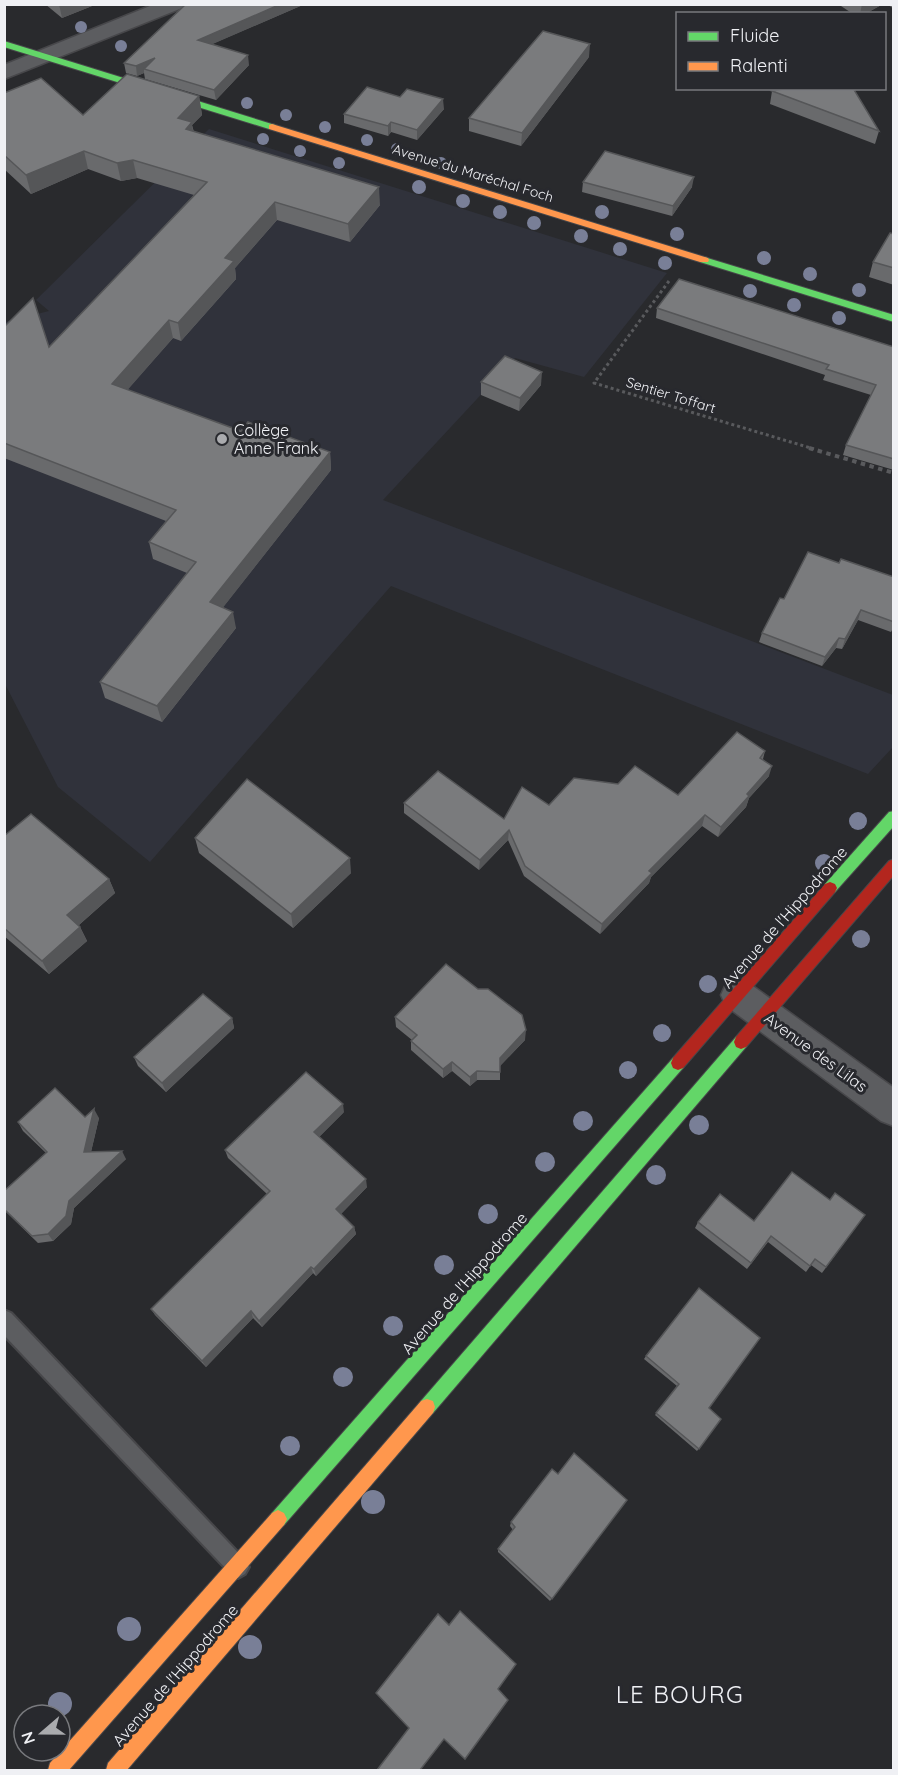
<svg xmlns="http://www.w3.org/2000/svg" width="898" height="1775" font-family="Quicksand,sans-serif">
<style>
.built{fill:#30323b}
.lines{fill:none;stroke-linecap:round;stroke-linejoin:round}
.lane-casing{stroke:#47474a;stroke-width:4}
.street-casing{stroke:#47474a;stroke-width:3}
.fast-casing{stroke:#47474a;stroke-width:2}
.slow-casing{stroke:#47474a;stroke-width:2}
.jam-casing{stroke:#47474a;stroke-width:2}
.path-far1{stroke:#595a5d;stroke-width:3;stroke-dasharray:3 3;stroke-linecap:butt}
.path{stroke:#595a5d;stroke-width:4;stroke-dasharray:4.5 4.5;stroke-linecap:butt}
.lane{fill:#5c5d60;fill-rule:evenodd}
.street{fill:#5c5d60;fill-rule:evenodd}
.fast{fill:#63d668;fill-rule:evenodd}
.slow{fill:#ff974d;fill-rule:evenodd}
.jam{fill:#b3261e;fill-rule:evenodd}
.tree{fill:#797f97}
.wall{fill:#696a6c}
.shaded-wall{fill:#555658}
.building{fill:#7a7b7d;stroke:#555658;stroke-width:1.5}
.poi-dot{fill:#aaabae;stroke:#28292e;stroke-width:2}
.labels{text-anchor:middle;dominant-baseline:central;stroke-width:6;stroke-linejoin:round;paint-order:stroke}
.far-street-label{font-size:14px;fill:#eff0f4;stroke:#28292e}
.poi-label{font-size:16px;fill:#eff0f4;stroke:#28292e;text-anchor:start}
.street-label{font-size:16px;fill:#eff0f4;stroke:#28292e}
.near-quarter-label{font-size:24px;letter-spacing:1.5px;fill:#eff0f4;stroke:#28292e}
</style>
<rect width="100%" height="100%" fill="#292a2d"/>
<!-- built -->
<path class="built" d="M209,129l458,144 -83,104 -69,-19 -132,142 510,195v52l-25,27 -477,-188 -241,276 -92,-75 -53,-103v-362l44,-11 -13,-11z"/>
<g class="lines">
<defs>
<path id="lane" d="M4,1310l7,3 234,247 4,7 -4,7 -7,4 -7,-4 -227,-239z"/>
<g id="street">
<path d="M155,4h30l-3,4 -178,71v-14z"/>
<path d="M738,980l12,4 144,104v38l-13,-5 -155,-115 -5,-11 5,-11z"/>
</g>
<g id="fast">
<path d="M4,41l271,84 2,2 -8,2 -265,-82z"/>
<path d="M704,257l190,58v7l-194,-60v-4z"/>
<path d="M894,811v15l-59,66 -5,2 -5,-2 -2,-4 2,-4 64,-72z"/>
<path d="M741,1035l5,2 2,5 -2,5 -313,366 -6,2 -6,-2 -2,-6 2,-6 315,-364z"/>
<path d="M678,1056l5,2 2,5 -2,5 -399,457 -6,3 -6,-3 -3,-6 3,-6 401,-455z"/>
</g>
<g id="slow">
<path d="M272,124l436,134 1,2 -1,2h-8l-431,-133v-4z"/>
<path d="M427,1399l6,2 2,6 -2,6 -306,357h-21l2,-7 313,-362z"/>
<path d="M278,1510l6,3 3,6 -3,6 -215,245h-21l2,-7 222,-250z"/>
</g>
<g id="jam">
<path d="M894,859v16l-148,172 -5,2 -5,-2 -2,-5 2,-5 153,-176z"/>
<path d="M830,882l5,2 2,4 -2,4 -152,176 -5,2 -5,-2 -2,-5 2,-5 152,-174z"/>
</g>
</defs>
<!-- lane casing -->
<use href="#lane" class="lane-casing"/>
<!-- street casing -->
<use href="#street" class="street-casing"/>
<!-- fast casing -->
<use href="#fast" class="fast-casing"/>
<!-- slow casing -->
<use href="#slow" class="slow-casing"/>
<!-- jam casing -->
<use href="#jam" class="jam-casing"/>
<!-- path-far1 -->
<path class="path-far1" d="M669,281l-75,102 220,66"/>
<!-- path -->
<path class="path" d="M809,448l85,25"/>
<!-- lane -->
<use href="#lane" class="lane"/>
<!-- street -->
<use href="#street" class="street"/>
<!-- fast -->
<use href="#fast" class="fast"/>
<!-- slow -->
<use href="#slow" class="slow"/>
<!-- jam -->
<use href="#jam" class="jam"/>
</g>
<!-- trees -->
<g class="tree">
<circle cx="81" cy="27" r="6"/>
<circle cx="121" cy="46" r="6"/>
<circle cx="247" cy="103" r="6"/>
<circle cx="286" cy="115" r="6"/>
<circle cx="325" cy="127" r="6"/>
<circle cx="263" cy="139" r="6"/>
<circle cx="367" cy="140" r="6"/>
<circle cx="397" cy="149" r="6"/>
<circle cx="300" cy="151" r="6"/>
<circle cx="339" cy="163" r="6"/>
<circle cx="441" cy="163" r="6"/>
<circle cx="479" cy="176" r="6"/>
<circle cx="419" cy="187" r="7"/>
<circle cx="463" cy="201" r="7"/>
<circle cx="500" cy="212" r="7"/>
<circle cx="602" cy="212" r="7"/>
<circle cx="534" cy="223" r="7"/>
<circle cx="677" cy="234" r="7"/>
<circle cx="581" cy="236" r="7"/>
<circle cx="620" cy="249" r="7"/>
<circle cx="764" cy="258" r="7"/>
<circle cx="665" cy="263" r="7"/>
<circle cx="810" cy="274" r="7"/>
<circle cx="859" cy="290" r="7"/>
<circle cx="750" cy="291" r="7"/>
<circle cx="794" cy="305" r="7"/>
<circle cx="839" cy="318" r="7"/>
<circle cx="858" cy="821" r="9"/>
<circle cx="824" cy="863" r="9"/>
<circle cx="861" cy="939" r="9"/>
<circle cx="708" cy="984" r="9"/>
<circle cx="662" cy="1033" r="9"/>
<circle cx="628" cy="1070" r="9"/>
<circle cx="583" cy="1121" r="10"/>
<circle cx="699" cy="1125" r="10"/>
<circle cx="545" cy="1162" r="10"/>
<circle cx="656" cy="1175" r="10"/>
<circle cx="488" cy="1214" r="10"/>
<circle cx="444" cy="1265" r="10"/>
<circle cx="393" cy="1326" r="10"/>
<circle cx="343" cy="1377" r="10"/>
<circle cx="290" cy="1446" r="10"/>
<circle cx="373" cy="1502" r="12"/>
<circle cx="129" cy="1629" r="12"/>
<circle cx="250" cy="1647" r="12"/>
<circle cx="60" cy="1704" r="12"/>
</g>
<!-- wall -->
<g class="wall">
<path d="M45,4h52l-35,14z"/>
<path d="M186,4h119l-93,40 37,21 -33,35 -71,-21 -1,-6 -7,3 -11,-3 -2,-10z"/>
<path d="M838,4h45l-18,10h-12z"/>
<path d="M887,4h7v5z"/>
<path d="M589,57l-68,89 -52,-15v-13z"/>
<path d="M772,91l107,40 -4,13 -105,-40z"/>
<path d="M4,93l79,22 116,-19 3,19 -10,10 2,7 186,73 -30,37 -73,-22 -42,48 1,11 -55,62 -8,-3 -46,52 114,41 89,21 1,18 -108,137 13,21 -74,94 -57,-24 -5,-16 87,-109 -34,-14 -4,-17 17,-21 -162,-63v-131l45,20 145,-152 -57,-17 -16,3 -33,-12 -57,25 -27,-25z"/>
<path d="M400,97l44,12 -27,31 -26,-8 -3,4 -44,-13v-9z"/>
<path d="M583,182l109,5 -20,29 -90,-24z"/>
<path d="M894,234v51l-25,-8 4,-15z"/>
<path d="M657,308l237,39v123l-51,-15 3,-10 25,-50 -48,-15 2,-5 -169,-57z"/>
<path d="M481,382l60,3 -22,26 -38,-16z"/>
<path d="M839,563l55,14v49l-3,6 -33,-12 -16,29 -6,-1 -14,18 -63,-24 3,-9 22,-34z"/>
<path d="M765,751l-2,8 6,17 -20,22 -3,9 -28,30 -16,-11 -51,51 -2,6 -49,51 -76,-58 -16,-36 -29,30 -75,-57v-10l100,16 45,-14 129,-10z"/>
<path d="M4,836l105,43 6,14 -36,32 8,16 -38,33 -45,-38z"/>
<path d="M195,838l156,35 -58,55 -94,-75z"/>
<path d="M395,1017l130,23 -25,26v14h-23l-7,6 -18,-15 -9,7 -32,-28v-9l1,-1 -16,-13z"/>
<path d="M232,1018l2,10 -68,64 -28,-26 -4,-9z"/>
<path d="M344,1112l-25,25 48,50 -26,27 13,13 2,7 -40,42 -3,-3 -51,54 -9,-9 -47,49 -51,-52 -4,-6 116,-115 -39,-36 -3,-8z"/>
<path d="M85,1117l14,1 -8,34 35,7 -52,49 -3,16 -18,17 -15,2 -34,-33v-19l42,-38 -23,-22 -5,-9z"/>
<path d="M830,1200l35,15 -43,58 -11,-8 -5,7 -38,-30 -21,27 -52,-41 3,-6 56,-1z"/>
<path d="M646,1356l75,63 -24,32 -42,-36 22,-29 -33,-27z"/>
<path d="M558,1474l69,26 -77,101 -52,-49v-3l15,-19 -3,-4 1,-4z"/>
</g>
<!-- shaded-wall -->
<g class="shaded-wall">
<path d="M59,4h38l-35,14z"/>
<path d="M281,4h24l-106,46 -1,-10z"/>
<path d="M862,4h21l-18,10h-5z"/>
<path d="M590,44l-1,13 -68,89 1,-13z"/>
<path d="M248,55l1,10 -33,35 -2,-10z"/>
<path d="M155,58l-11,11v4l-7,3 -1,-10z"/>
<path d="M199,96l3,19 -10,10 3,16 -7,7 -10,-30z"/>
<path d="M443,99l1,10 -27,31v-10z"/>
<path d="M391,122v10l-3,4v-10z"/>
<path d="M84,151l4,18 -57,25 -5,-19z"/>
<path d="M133,160l4,18 -16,3 -4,-18z"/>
<path d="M694,177l-2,10 -20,29 1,-10z"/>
<path d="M379,187l1,18 -30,37 -2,-18z"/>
<path d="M275,202l2,18 -42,48 1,11 -55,62 -3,-18 47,-65z"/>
<path d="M169,320l4,18 -56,64 -5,-18z"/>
<path d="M542,372l-1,13 -22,26 1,-13z"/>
<path d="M330,452l1,18 -117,149 -4,-17z"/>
<path d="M861,610l-3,10 -16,29 3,-10z"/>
<path d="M233,612l3,16 -74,94 -5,-16z"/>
<path d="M839,638l-3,10 -14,18 3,-9z"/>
<path d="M772,766l-3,10 -20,22 -3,9 -28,30 3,-10 26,-33z"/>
<path d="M705,815l-3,11 -51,51 -2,6 -49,51 2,-10 47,-53z"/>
<path d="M509,830l-1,10 -29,30 1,-10z"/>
<path d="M350,858l1,15 -58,55 -2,-14z"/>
<path d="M109,879l6,14 -42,37 -6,-15z"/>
<path d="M80,927l7,14 -38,33 -7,-13z"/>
<path d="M232,1018l2,10 -68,64 -4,-9z"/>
<path d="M526,1030l-1,10 -26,27 1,-9z"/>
<path d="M452,1062v9l-9,7v-9z"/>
<path d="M477,1071v9l-7,6v-9z"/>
<path d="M343,1104l1,8 -28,28 -2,-8z"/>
<path d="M94,1109l5,9 -10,42 -5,-8z"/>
<path d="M122,1151l4,8 -52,49 -3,16 -18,17 -5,-7 21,-33z"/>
<path d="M366,1179l1,8 -29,30 -2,-8z"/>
<path d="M354,1227l2,7 -40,42 -2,-7z"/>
<path d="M311,1267l2,6 -51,54 -3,-6z"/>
<path d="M251,1311l2,7 -47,49 -4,-6z"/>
</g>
<!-- building -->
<g class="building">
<path d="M186,4h95l-83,36 50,15 -34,35 -70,-21 11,-11 -19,8 -12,-3z"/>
<path d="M543,31l47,13 -68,89 -53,-15z"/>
<path d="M127,74l72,22 -21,22 14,4 -6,7 193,58 -31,37 -73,-22 -50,56 9,3 -56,62 -9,-3 -57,64 129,47 7,-9 82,30 -120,150 23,10 -76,94 -57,-24 96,-120 -47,-20 27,-32 -172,-67v-116l29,-29 16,49 158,-165 -74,-22 -16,3 -33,-12 -58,24 -22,-20v-62l37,-15 42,37z"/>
<path d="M367,87l33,10 7,-8 36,10 -26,31 -26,-8 -3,4 -44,-12z"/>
<path d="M789,88h64l26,43 -107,-40z"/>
<path d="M605,151l89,26 -21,29 -90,-24z"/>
<path d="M890,233l4,1v34l-21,-6z"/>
<path d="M679,279l215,68v112l-48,-14 30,-60 -50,-16 3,-4 -172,-57z"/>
<path d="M505,356l37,16 -22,26 -39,-16z"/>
<path d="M808,552l31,11 2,-4 53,18v45l-33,-12 -16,29 -6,-1 -14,19 -63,-24 18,-35 4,1z"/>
<path d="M737,732l28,19 -5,7 12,8 -25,28 2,2 -28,31 -16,-12 -56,56 3,2 -50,51 -77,-58 -16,-36 -29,30 -76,-57 34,-32 66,48 18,-32 27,18 25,-27 44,6 17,-18 43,29z"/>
<path d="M247,779l103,79 -59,56 -96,-76z"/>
<path d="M31,814l78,65 -42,36 13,12 -38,34 -38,-33v-92z"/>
<path d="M446,964l32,25h10l34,26 4,15 -26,28v14l-23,-1 -7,6 -18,-15 -9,7 -32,-28 6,-6 -22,-18z"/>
<path d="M203,994l29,24 -70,65 -28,-26z"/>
<path d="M306,1072l37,32 -29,28 52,47 -30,30 18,18 -40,42 -3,-2 -52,54 -8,-10 -49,50 -51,-52 119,-118 -45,-41z"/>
<path d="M55,1088l30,29 9,-8 -10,43 38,-1 -53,50 -3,15 -18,18 -16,2 -28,-27v-18l43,-39 -29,-30z"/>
<path d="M792,1172l38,28 5,-7 30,22 -39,52 -11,-8 -5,7 -39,-30 -20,27 -53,-41 22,-28 34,27z"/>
<path d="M699,1288l61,50 -51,70 12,11 -22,30 -43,-36 23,-29 -33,-28z"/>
<path d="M574,1453l53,47 -75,99 -54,-50 17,-22 -4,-5 41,-53 6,5z"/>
<path d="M460,1611l56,53 -18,25 10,11 -43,59 -21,-20 -24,31h-43l32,-42 -33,-35 62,-79 11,11z"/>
</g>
<!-- markers -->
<circle class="poi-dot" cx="222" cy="439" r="6"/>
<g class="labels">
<!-- far-street labels -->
<g class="far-street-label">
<text transform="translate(473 173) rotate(17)">Avenue du Maréchal Foch</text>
<text transform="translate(671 395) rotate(17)">Sentier Toffart</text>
</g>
<!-- poi labels -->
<g class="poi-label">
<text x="234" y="430">Collège<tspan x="234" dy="18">Anne Frank</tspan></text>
</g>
<!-- street labels -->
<g class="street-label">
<text transform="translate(784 917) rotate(-49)">Avenue de l'Hippodrome</text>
<text transform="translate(816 1052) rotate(36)">Avenue des Lilas</text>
<text transform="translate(464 1283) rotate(-49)">Avenue de l'Hippodrome</text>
<text transform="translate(175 1675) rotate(-49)">Avenue de l'Hippodrome</text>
</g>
<!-- near-quarter labels -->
<g class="near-quarter-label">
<text x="680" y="1694">LE BOURG</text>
</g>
</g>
<!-- border -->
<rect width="898" height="1775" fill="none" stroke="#eff0f4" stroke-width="12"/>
<!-- legend -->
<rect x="676" y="12" width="210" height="78" fill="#28292e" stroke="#78797d" stroke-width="1.5"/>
<rect x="688" y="32" width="30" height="9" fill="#63d668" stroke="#78797d" stroke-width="1.5"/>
<text x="730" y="42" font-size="18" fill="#eff0f4">Fluide</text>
<rect x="688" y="62" width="30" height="9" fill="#ff974d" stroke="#78797d" stroke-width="1.5"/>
<text x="730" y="72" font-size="18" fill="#eff0f4">Ralenti</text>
<!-- north arrow -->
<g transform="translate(42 1733) rotate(250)"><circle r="28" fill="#28292e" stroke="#78797d" stroke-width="1.5"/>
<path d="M0-4.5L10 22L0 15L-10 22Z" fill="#aaabae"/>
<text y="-9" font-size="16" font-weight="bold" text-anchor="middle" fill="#eff0f4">N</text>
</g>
</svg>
